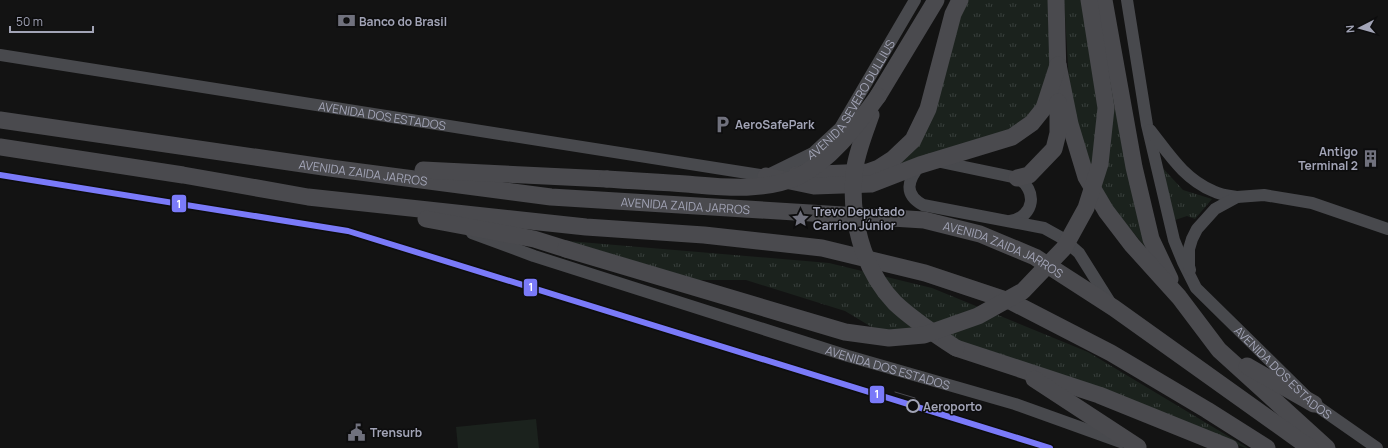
<svg xmlns="http://www.w3.org/2000/svg" width="1388" height="448" font-family="Manrope,sans-serif">
<style>
.grass{fill:url(#grass-tufts)}
.green{fill:#1b221d}
.lines{fill:none;stroke-linecap:round;stroke-linejoin:round}
.minor{stroke:#48494d;stroke-width:12}
.highway{stroke:#4a4a4e;stroke-width:17}
.tram{stroke:#48484d;stroke-width:1}
.highway-bridge{stroke:#4a4a4e;stroke-width:17}
.metro-1-casing{stroke:#0d0d0e;stroke-width:9}
.metro-1{stroke:#7a7af9;stroke-width:6}
.stop-dot{fill:#0d0d0e;stroke:#a2a4b6;stroke-width:2}
.labels{text-anchor:middle;dominant-baseline:central;stroke-width:3;stroke-linejoin:round;paint-order:stroke}
.poi-label{font-size:12px;font-weight:bold;fill:#a2a4b6;stroke:#0d0d0e;text-anchor:start}
.street-label{font-size:12px;fill:#a2a4b6;stroke:#0d0d0e}
.stop-label{font-size:12px;font-weight:bold;fill:#a2a4b6;stroke:#0d0d0e;text-anchor:start}
.line-badge{stroke:#0d0d0e;stroke-width:1.5}
.badge-label{font-size:11px;text-anchor:middle;font-weight:bold;fill:#fff}
</style>
<defs>
<pattern id="grass-tufts" width="24" height="20" patternUnits="userSpaceOnUse"><rect width="24" height="20" fill="#1b221d"/><path d="M3 7l-1-3M5 7V3M7 7l1-3M15 17l-1-3M17 17v-4M19 17l1-3" fill="none" stroke="#393f3c"/></pattern>
</defs>
<rect width="100%" height="100%" fill="#131313"/>
<!-- grass -->
<g class="grass">
<path d="M966,0h85l2,47 -5,35 -8,22 -25,26 -145,48 48,-33z"/>
<path d="M1064,0h31l58,256 -42,-50 -28,-49 -13,-60z"/>
<path d="M1159,164l24,26 29,9 -17,20 -8,-3 -15,5z"/>
<path d="M568,241l261,22 103,25 156,64 160,96h-3l-140,-59 -142,-45 -88,-15 -30,-18 -99,-31h-49z"/>
</g>
<!-- green -->
<path class="green" d="M536,419l3,29h-81l-2,-21z"/>
<g class="lines">
<!-- minor -->
<g class="minor">
<path id="s1" d="M1127,0l20,125 27,115 9,22 13,26 118,116 63,44"/>
<path id="s2" d="M0,55l766,121 47,-23 27,-25 75,-128"/>
<path d="M1150,130c19,24 34,49 63,61 8,4 17,5 24,6"/>
<path d="M936,161l81,17c21,11 18,39 -7,43"/>
<path d="M920,165c-12,15 -17,29 3,40l121,23 18,10 17,15 32,51"/>
<path id="s3" d="M472,233l62,23 314,100 167,48 106,38"/>
<path d="M1190,270l-1,-4v-17l3,-10 5,-10 18,-20 22,-12 27,-2 48,8 76,26"/>
</g>
<!-- highway -->
<g class="highway">
<path d="M1056,0l2,75"/>
<path d="M1104,0l30,167 17,72 19,40"/>
<path d="M1058,65l12,59 16,53 20,34 26,34 47,52 40,53 108,98"/>
<path d="M878,96l58,-96"/>
<path id="s4" d="M0,120l330,48 221,29 373,23 56,14 55,23 79,51 196,140"/>
<path d="M0,147l183,28 125,22 278,30 118,8 118,13 103,25 87,29 99,51 96,57 60,38"/>
<path d="M423,170l184,9"/>
<path d="M796,175l72,-3 11,-4 14,-9 20,-19 15,-31 25,-95 7,-14"/>
<path d="M766,176l48,10 57,-2 49,-19 92,-28 20,-14 12,-15 14,-43"/>
<path d="M1017,178l12,-3 25,-26 4,-16v-31"/>
<path d="M426,219l108,20 32,10"/>
<path d="M956,348l143,47 131,53"/>
<path d="M1247,366l67,38"/>
<path d="M1034,379l104,68"/>
</g>
<!-- tram -->
<path class="tram" d="M895,392l20,6"/>
<!-- highway-bridge -->
<g class="highway-bridge">
<path d="M871,115c-6,17 -13,34 -16,52 -7,47 7,102 40,136 19,18 40,31 61,45"/>
<path d="M607,179c26,2 53,3 79,5 36,3 77,8 111,-7 35,-17 59,-51 81,-81"/>
<path d="M566,249l279,83 44,6 35,-3 54,-19 45,-25 41,-43 22,-40 14,-44 6,-56 -17,-108"/>
</g>
<defs>
<path id="metro-1" d="M0,175l348,56 702,217"/>
</defs>
<!-- metro-1 casing -->
<use href="#metro-1" class="metro-1-casing"/>
<!-- metro-1 -->
<use href="#metro-1" class="metro-1"/>
</g>
<!-- icons -->
<defs>
<symbol id="bank-bare" viewBox="-9 -9 18 18"><path d="M-6-4H6V4H-6ZM0-2.3a2.3 2.3 0 1 0 0 4.6a2.3 2.3 0 1 0 0-4.6Z" fill="#70717d" stroke="#0d0d0e" stroke-width="2.5" paint-order="stroke"/></symbol>
<symbol id="parking-bare" viewBox="-9 -9 18 18"><path d="M-3.5-5.5H1a3.5 3.5 0 0 1 0 7H-1V5.5H-3.5ZM-1-3.4V-.6H.8a1.4 1.4 0 0 0 0-2.8Z" fill="#70717d" stroke="#0d0d0e" stroke-width="2.5" paint-order="stroke"/></symbol>
<symbol id="building-bare" viewBox="-9 -9 18 18"><path d="M-4-6H4V6H1V3H-1V6H-4ZM-2.5-4.3h1.7v1.8h-1.7ZM.8-4.3h1.7v1.8H.8ZM-2.5-1h1.7V.8h-1.7ZM.8-1h1.7V.8H.8Z" fill="#70717d" stroke="#0d0d0e" stroke-width="2.5" paint-order="stroke"/></symbol>
<symbol id="sight-bare" viewBox="-9 -9 18 18"><path d="M0-6L1.8-2.2L6-1.7L2.9 1.2L3.7 5.4L0 3.3L-3.7 5.4L-2.9 1.2L-6-1.7L-1.8-2.2Z" fill="#70717d" stroke="#0d0d0e" stroke-width="2.5" paint-order="stroke"/></symbol>
<symbol id="civic-bare" viewBox="-9 -9 18 18"><path d="M-.6-6.5H3V-4.5H.6V-3L4-1V1h2V6H-6V1h2V-1L-.6-3ZM-1.2 2.5V6h2.4V2.5Z" fill="#70717d" stroke="#0d0d0e" stroke-width="2.5" paint-order="stroke"/></symbol>
</defs>
<g fill-rule="evenodd">
<use href="#bank-bare" x="334" y="8" width="25" height="25"/>
<use href="#parking-bare" x="710" y="112" width="25" height="25"/>
<use href="#building-bare" x="1358" y="146" width="25" height="25"/>
<use href="#sight-bare" x="788" y="206" width="25" height="25"/>
<use href="#civic-bare" x="344" y="420" width="25" height="25"/>
</g>
<!-- markers -->
<circle class="stop-dot" cx="913" cy="406" r="6"/>
<g class="labels">
<!-- poi labels -->
<g class="poi-label">
<text x="359" y="21">Banco do Brasil</text>
<text x="735" y="124">AeroSafePark</text>
<text x="1358" y="151" text-anchor="end">Antigo<tspan x="1358" dy="14">Terminal 2</tspan></text>
<text x="813" y="211">Trevo Deputado<tspan x="813" dy="14">Carrion Júnior</tspan></text>
<text x="370" y="432">Trensurb</text>
</g>
<!-- street labels -->
<g class="street-label">
<text stroke="none"><textPath href="#s2" startOffset="894">AVENIDA SEVERO DULLIUS</textPath></text>
<text stroke="none"><textPath href="#s2" startOffset="387">AVENIDA DOS ESTADOS</textPath></text>
<text stroke="none"><textPath href="#s4" startOffset="367">AVENIDA ZAIDA JARROS</textPath></text>
<text stroke="none"><textPath href="#s4" startOffset="691">AVENIDA ZAIDA JARROS</textPath></text>
<text stroke="none"><textPath href="#s4" startOffset="1015">AVENIDA ZAIDA JARROS</textPath></text>
<text stroke="none"><textPath href="#s3" startOffset="437">AVENIDA DOS ESTADOS</textPath></text>
<text stroke="none"><textPath href="#s1" startOffset="419">AVENIDA DOS ESTADOS</textPath></text>
</g>
<!-- stop labels -->
<g class="stop-label">
<text x="923" y="406">Aeroporto</text>
</g>
</g>
<g class="line-badge">
<rect x="171" y="194" width="16" height="19" rx="4" fill="#7a7af9"/>
<rect x="523" y="278" width="15" height="19" rx="4" fill="#7a7af9"/>
<rect x="869" y="385" width="16" height="19" rx="4" fill="#7a7af9"/>
</g>
<g class="badge-label">
<text x="179" y="208">1</text>
<text x="531" y="291">1</text>
<text x="877" y="398">1</text>
</g>
<!-- north arrow -->
<g transform="translate(1360 28) rotate(264)" stroke="#0d0d0e" stroke-width="3" paint-order="stroke">
<path d="M0-3L7 15L0 10L-7 15Z" fill="#a2a4b6"/>
<text y="-6" font-size="11" font-weight="bold" text-anchor="middle" fill="#a2a4b6">N</text>
</g>
<!-- scale -->
<path d="M10 26v6h83v-6" fill="none" stroke="#a2a4b6" stroke-width="2"/>
<text x="16" y="26" font-size="12" fill="#a2a4b6" stroke="#0d0d0e" stroke-width="3" paint-order="stroke">50 m</text>
</svg>
